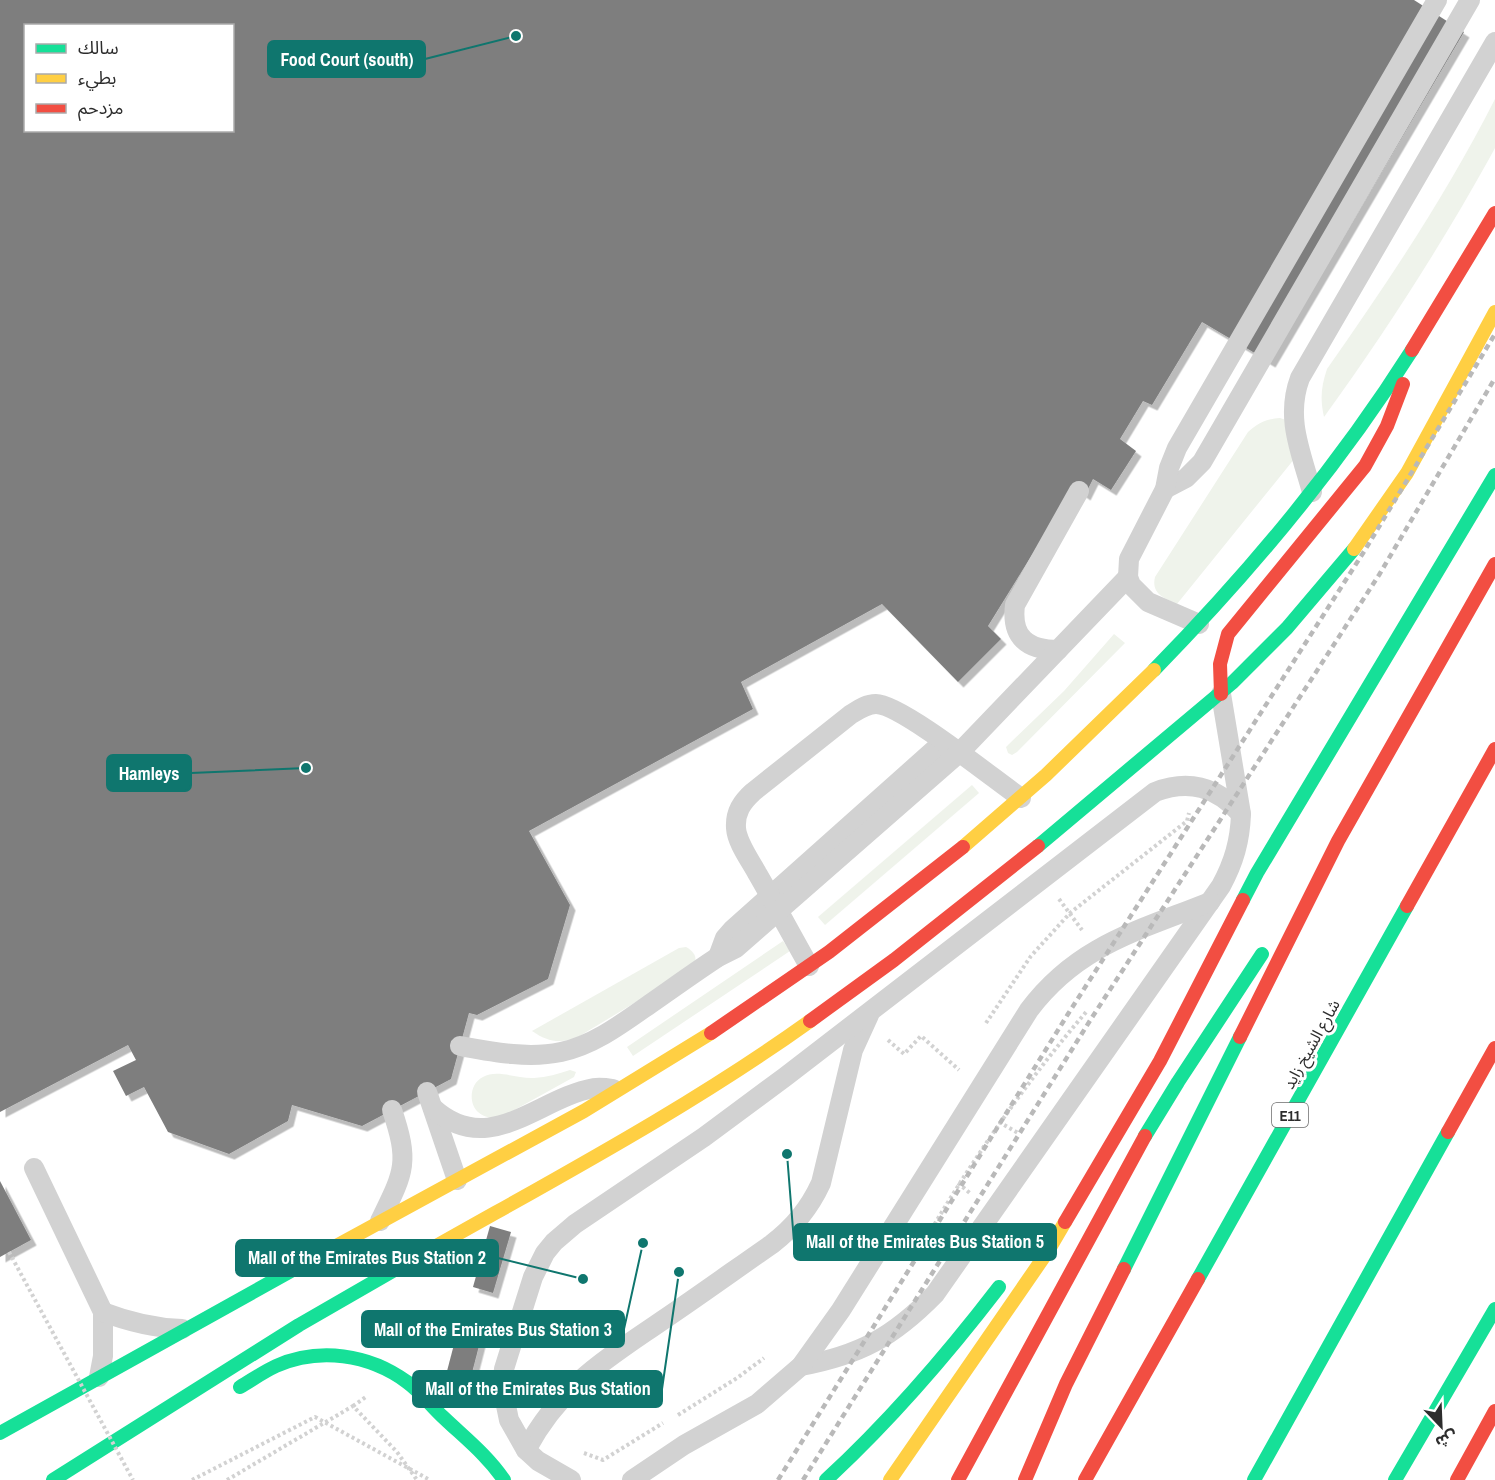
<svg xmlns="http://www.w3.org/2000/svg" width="1495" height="1480" font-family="'Archivo Narrow','Noto Sans Arabic',sans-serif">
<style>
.grass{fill:#eff3eb}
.building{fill:#7e7e7e;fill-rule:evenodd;filter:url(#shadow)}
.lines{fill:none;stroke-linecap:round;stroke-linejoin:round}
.path{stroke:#d2d2d2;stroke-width:4;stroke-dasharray:3 3;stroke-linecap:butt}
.lane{stroke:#d2d2d2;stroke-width:20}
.fast{stroke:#16e098;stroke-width:14}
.slow{stroke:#ffcf43;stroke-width:14}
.jam{stroke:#f24e42;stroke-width:14}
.rail{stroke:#b9b9b9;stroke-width:4.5;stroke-dasharray:6 4.5;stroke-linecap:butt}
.path-bridge{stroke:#d2d2d2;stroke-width:4;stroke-dasharray:3 3;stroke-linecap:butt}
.labels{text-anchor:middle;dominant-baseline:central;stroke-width:6;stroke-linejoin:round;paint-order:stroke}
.shield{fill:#fff;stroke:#6c6c6c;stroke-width:1.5}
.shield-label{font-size:15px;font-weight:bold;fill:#2d2d2d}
.street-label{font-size:16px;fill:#2d2d2d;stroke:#fff}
.leader{fill:none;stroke:#0f766e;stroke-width:2}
.callout-dot{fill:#0f766e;stroke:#fff;stroke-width:2}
.callout{fill:#0f766e;stroke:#0f766e;stroke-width:2}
.callout-label{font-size:18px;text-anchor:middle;font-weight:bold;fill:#fff}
</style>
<defs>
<filter id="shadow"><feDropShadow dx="5.5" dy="5.5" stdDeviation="0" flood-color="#0004"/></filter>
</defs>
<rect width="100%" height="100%" fill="#fff"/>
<!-- grass -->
<g class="grass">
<path d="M1495,99v49l-6,11c-50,90 -105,175 -165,258 -4,-18 -3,-30 3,-48 61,-87 120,-175 168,-270z"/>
<path d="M1280,418l12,4 3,36 -118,146c-13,-6 -26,-10 -22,-27l93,-145c10,-9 18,-13 32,-14z"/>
<path d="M1114,634l11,9 -108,109 -5,3 -4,-2 -2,-6 3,-3 55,-53z"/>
<path d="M972,785l7,8 -154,132 -7,-8z"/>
<path d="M783,941l7,10 -157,105 -6,-9z"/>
<path d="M686,947c11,6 13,15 3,23l-111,67c-18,7 -30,5 -46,-6l147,-83z"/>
<path d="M570,1070l6,2 -2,5 -74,41c-9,0 -15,0 -22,-6 -10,-9 -8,-29 5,-35 14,-8 35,2 51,1 13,-1 24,-4 36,-8z"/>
</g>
<!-- building -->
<g class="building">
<path d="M0,0h1414l50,32 -194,330 -68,-40 -50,83 -9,-4 -23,38 16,12 -25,39 -18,-11 -8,16 -11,-8 -86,139 13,13 -43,43 -76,-78 -141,78 12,27 -224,122 41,74 -22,74 -71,36 -8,-2 -18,66 -89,47 -70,-21 -4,16 -59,33 -61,-22 -24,-45 -18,9 -13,-25 23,-11 -8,-15 -128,67zM26,26h206v104h-206z"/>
<path d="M0,1181l31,59 -31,17z"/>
<path d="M490,1226l21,6 -18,61 -20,-6z"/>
<path d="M457,1333l24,5 -16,62 -24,-6z"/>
</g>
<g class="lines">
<!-- path -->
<g class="path">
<path d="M1059,899l23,31"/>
<path d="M986,1023l45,-67 39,-43 117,-92 2,-8"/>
<path d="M888,1040l16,14 17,-18 38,34"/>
<path d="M999,1122l19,11"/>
<path d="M958,1183l13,11"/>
<path d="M916,1237l8,5c48,-82 101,-159 163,-231"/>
<path d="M353,1406l14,-10"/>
<path d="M678,1415l59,-37 27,-20"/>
<path d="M584,1453l19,7 60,-37"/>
<path d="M227,1480l126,-74 44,46 20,28"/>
</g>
<!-- lane -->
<g class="lane">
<path d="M1165,489l21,-11 16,-16 268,-462"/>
<path d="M1312,492c-11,-40 -27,-74 -12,-114l195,-336"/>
<path d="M1199,624l-51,-22 -17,-17 -3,-8 1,-18 36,-70 4,-21 8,-20 260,-448"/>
<path d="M1058,650c-31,0 -47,-13 -43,-45l64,-114"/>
<path d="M718,957l7,-19 7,-8 211,-188"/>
<path d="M809,966c-17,-30 -34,-62 -52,-93 -7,-13 -20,-30 -21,-45 -1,-16 6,-26 17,-36l97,-77c8,-5 16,-11 26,-11 25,0 119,76 145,94"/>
<path d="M460,1046c33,6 68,13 101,6 33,-7 62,-29 89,-48 23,-16 45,-32 68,-47l18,-9 223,-195 169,-176"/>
<path d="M427,1092l30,88"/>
<path d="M433,1108c56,51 105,-10 161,-20 6,-1 13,0 19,1"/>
<path d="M34,1168l69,144v44l-4,21"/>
<path d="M380,1221c24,-49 30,-58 12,-111"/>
<path d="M103,1312c26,10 51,16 79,17"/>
<path d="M801,1366c59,-11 92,-29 134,-72l286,-408c13,-24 19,-45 20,-72l-20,-120"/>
<path d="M526,1450c35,-65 79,-90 137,-130 37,-25 73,-51 109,-76 22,-17 37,-35 49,-61l32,-133 16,-35"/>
<path d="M571,1480l-33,-19 -12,-11 -17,-30 -7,-34 2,-17 5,-16 24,-76 12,-24 9,-11 21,-18 129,-87 81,-60 370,-285c34,-13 62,-5 86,22"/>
<path d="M632,1480l52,-35 73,-41 44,-38 40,-56 188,-300c49,-65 109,-79 181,-108"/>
</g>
<!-- fast -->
<g class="fast">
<path d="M1154,670c96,-98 184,-203 258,-320"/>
<path d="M1038,846l194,-163 55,-55 67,-79"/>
<path d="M1243,900l14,-27 238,-398"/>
<path d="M1145,1136l33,-54 84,-128"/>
<path d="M1124,1269l116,-232"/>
<path d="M1198,1279l209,-373"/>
<path d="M240,1387c12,-7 23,-15 36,-21 43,-19 93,-12 131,16 14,10 24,24 36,35 22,21 44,38 61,63"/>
<path d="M0,1433l307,-171"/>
<path d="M53,1480l246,-155 111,-64"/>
<path d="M826,1480c64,-59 120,-124 173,-193"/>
<path d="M1254,1480l194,-348"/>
<path d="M1395,1480l100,-171"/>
</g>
<!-- slow -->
<g class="slow">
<path d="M1354,549l53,-76 88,-161"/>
<path d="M963,847l83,-72 108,-105"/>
<path d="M410,1261c135,-77 273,-149 400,-240"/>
<path d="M307,1262l277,-151 127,-78"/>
<path d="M890,1480l158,-229 17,-29"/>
</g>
<!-- jam -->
<g class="jam">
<path d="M1412,350l83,-137"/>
<path d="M1221,694l-1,-30 8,-30 137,-168 22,-40 16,-42"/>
<path d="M1407,906l88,-157"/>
<path d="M810,1021l84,-61 144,-114"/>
<path d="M711,1033l118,-81 134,-105"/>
<path d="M1240,1037l98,-196 157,-277"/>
<path d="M1448,1132l47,-84"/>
<path d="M1065,1222l95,-161 83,-161"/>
<path d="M958,1480l187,-344"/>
<path d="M1025,1480l41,-96 58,-115"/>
<path d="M1085,1480l113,-201"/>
<path d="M1457,1480l38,-69"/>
</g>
<!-- rail -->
<g class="rail">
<path d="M778,1480l290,-466 297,-464 130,-216"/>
<path d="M803,1480l288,-461 288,-444 116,-197"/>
</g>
<!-- path-bridge -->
<g class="path-bridge">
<path d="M9,1252l124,228"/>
<path d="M192,1480l123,-63 115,63"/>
</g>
</g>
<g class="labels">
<!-- shield labels -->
<rect class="shield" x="1272" y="1103" width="36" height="24" rx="4.5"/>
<g class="shield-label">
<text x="1290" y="1115">E11</text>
</g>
<!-- street labels -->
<g class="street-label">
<text transform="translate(1311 1044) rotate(-61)">شارع الشيخ زايد</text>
</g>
</g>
<!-- callouts -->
<path class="leader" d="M516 36L425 59M306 768L191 773M787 1154L794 1242M583 1279L498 1258M643 1243L624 1329M679 1272L662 1389"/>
<g class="callout-dot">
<circle cx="516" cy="36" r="6"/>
<circle cx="306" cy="768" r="6"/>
<circle cx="787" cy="1154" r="6"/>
<circle cx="583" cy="1279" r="6"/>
<circle cx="643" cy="1243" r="6"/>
<circle cx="679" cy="1272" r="6"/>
</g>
<g class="callout">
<rect x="268" y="41" width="157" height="36" rx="6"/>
<rect x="107" y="755" width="84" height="36" rx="6"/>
<rect x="794" y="1224" width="262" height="36" rx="6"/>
<rect x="236" y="1240" width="262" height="36" rx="6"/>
<rect x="362" y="1311" width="262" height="36" rx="6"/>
<rect x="413" y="1371" width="249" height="36" rx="6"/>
</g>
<g class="callout-label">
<text x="347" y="66">Food Court (south)</text>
<text x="149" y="780">Hamleys</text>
<text x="925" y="1248">Mall of the Emirates Bus Station 5</text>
<text x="367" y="1264">Mall of the Emirates Bus Station 2</text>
<text x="493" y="1336">Mall of the Emirates Bus Station 3</text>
<text x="538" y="1395">Mall of the Emirates Bus Station</text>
</g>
<!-- legend -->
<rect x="24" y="24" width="210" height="108" fill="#ffffff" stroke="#ababab" stroke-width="1.5"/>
<rect x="36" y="44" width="30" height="9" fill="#16e098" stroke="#ababab" stroke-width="1.5"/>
<text x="78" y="54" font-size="18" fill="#2d2d2d">سالك</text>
<rect x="36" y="74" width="30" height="9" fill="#ffcf43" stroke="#ababab" stroke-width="1.5"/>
<text x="78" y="84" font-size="18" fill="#2d2d2d">بطيء</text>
<rect x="36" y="104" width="30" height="9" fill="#f24e42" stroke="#ababab" stroke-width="1.5"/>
<text x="78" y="114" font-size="18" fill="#2d2d2d">مزدحم</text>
<!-- north arrow -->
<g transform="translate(1441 1426) rotate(157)" stroke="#ffffff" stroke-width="4.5" paint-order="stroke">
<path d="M0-4.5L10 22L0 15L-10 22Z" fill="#2d2d2d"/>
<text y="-9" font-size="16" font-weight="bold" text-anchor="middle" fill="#2d2d2d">ش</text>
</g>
</svg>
